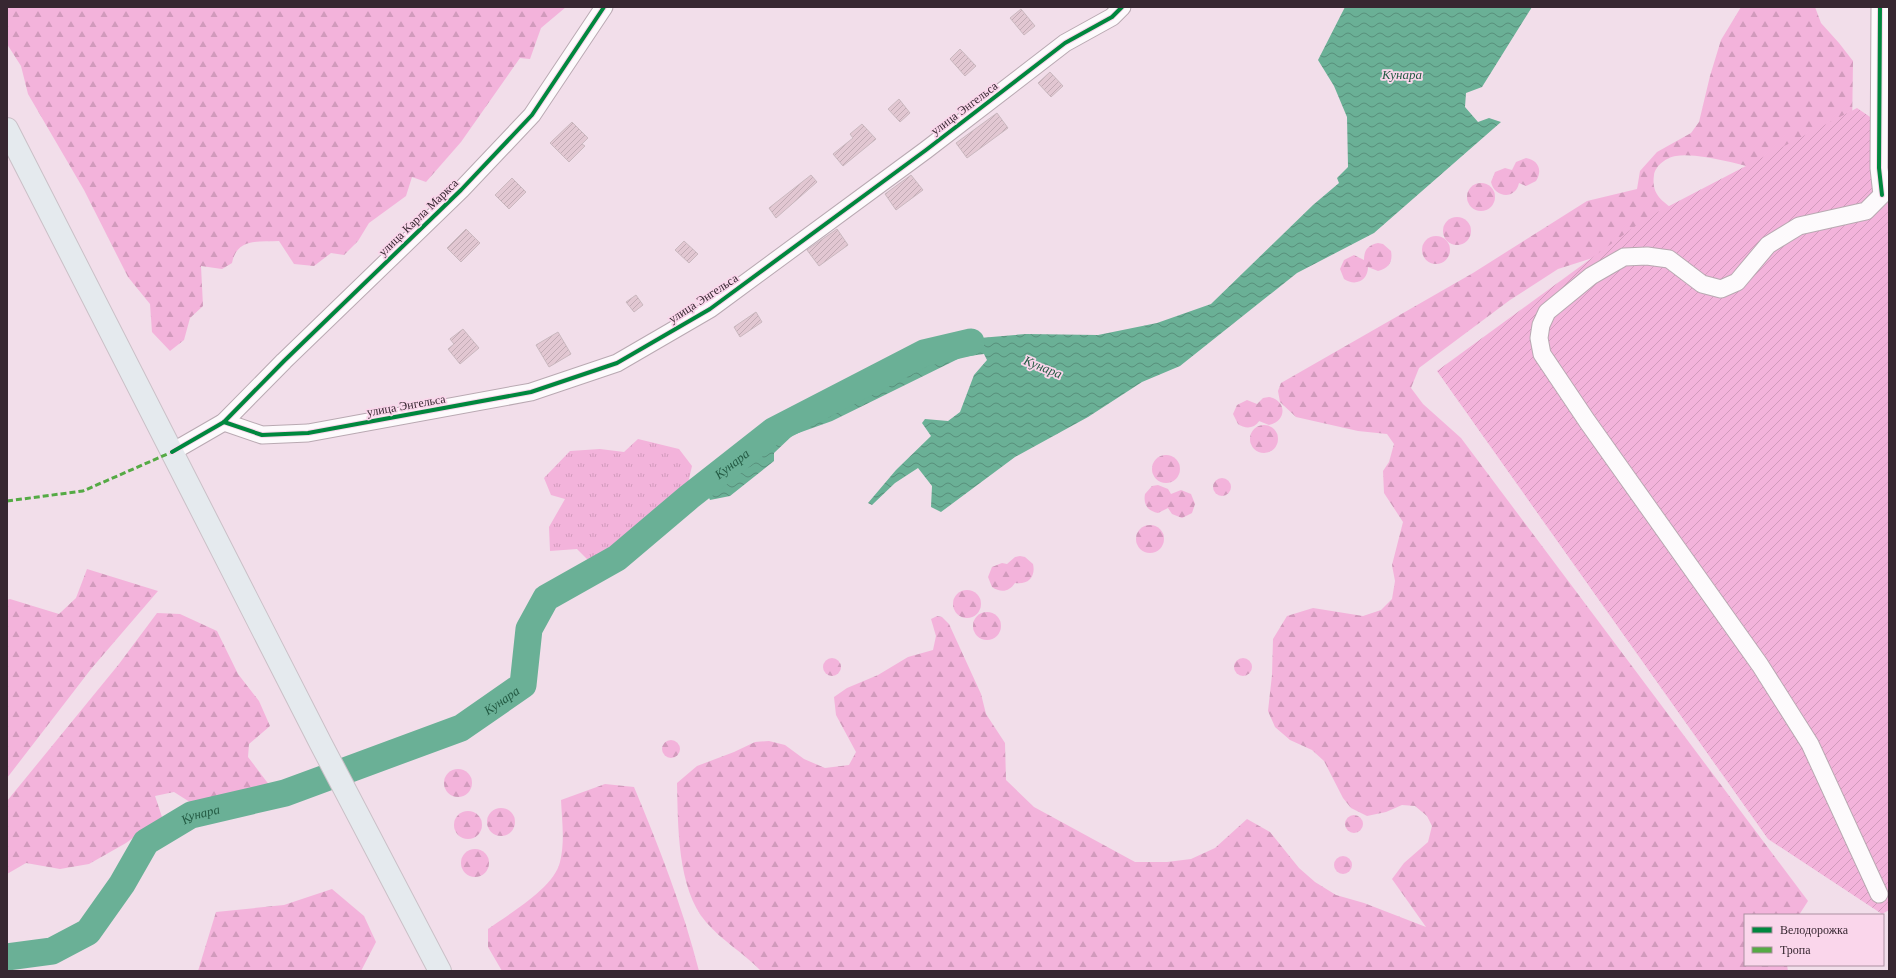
<svg xmlns="http://www.w3.org/2000/svg" width="1896" height="978" font-family="'Libre Baskerville',serif">
<style>
.grass{fill:url(#grass-tufts)}
.forest{fill:url(#forest-firs)}
.garden{fill:url(#garden-furrows)}
.water{fill:url(#water-waves)}
.lines{fill:none;stroke-linecap:round;stroke-linejoin:round}
.river{stroke:#6ab096;stroke-width:27}
.building{fill:url(#building-hatch);stroke:#cab8bf}
.minor-casing{stroke:#b9a9b2;stroke-width:19}
.major-casing{stroke:#cac0c7;stroke-width:24}
.minor{stroke:#fdfafc;stroke-width:17}
.major{stroke:#e5eaee;stroke-width:22}
.quiet{stroke:#55aa45;stroke-width:3;stroke-dasharray:6 3;stroke-linecap:butt}
.cycleway-casing{stroke:#fad6eb;stroke-width:6}
.cycleway{stroke:#00873e;stroke-width:4}
.labels{text-anchor:middle;dominant-baseline:central;stroke-width:3.5;stroke-linejoin:round;paint-order:stroke}
.street-label{font-size:12px;fill:#372731;stroke:#fad6eb}
.water-label{font-size:13px;font-style:italic;fill:#245b44;stroke:#fad6eb}
</style>
<defs>
<pattern id="grass-tufts" width="24" height="20" patternUnits="userSpaceOnUse"><rect width="24" height="20" fill="#f3b3db"/><path d="M3 7l-1-3M5 7V3M7 7l1-3M15 17l-1-3M17 17v-4M19 17l1-3" fill="none" stroke="#d19abc"/></pattern>
<pattern id="forest-firs" width="22" height="20" patternUnits="userSpaceOnUse"><rect width="22" height="20" fill="#f3b3db"/><path d="M5 1l3.5 6h-7zM16 11l3.5 6h-7z" fill="#d19abc"/></pattern>
<pattern id="garden-furrows" width="10" height="10" patternUnits="userSpaceOnUse"><rect width="10" height="10" fill="#f3b3db"/><path d="M-1 1l2-2M0 10L10 0M9 11l2-2" fill="none" stroke="#d19abc"/></pattern>
<pattern id="water-waves" width="16" height="10" patternUnits="userSpaceOnUse"><rect width="16" height="10" fill="#6ab096"/><path d="M0 5q4-4 8 0t8 0" fill="none" stroke="#588f7b"/></pattern>
<pattern id="building-hatch" width="6" height="6" patternUnits="userSpaceOnUse"><rect width="6" height="6" fill="#e2c7d2"/><path d="M-1 1l2-2M0 6l6-6M5 7l2-2" fill="none" stroke="#c2abb5"/></pattern>
</defs>
<rect width="100%" height="100%" fill="#f2deea"/>
<!-- grass -->
<path class="grass" d="M638,439l41,10 13,17 -4,17 -57,50 -39,31 -15,-15 -27,2 -1,-24 16,-28 -14,-4 -7,-17 26,-27 30,-2 24,3z"/>
<!-- forest -->
<g class="forest">
<path d="M7,7h559l-25,21 -11,31 -10,-1 -59,84 -35,40 -14,-5 -6,19 -37,27 -11,18 -14,14 -13,-2 -17,13 -20,-2 -15,-23c-21,1 -42,-3 -47,22l-10,6 -21,-3 2,40 -13,12 -6,22 -14,11 -18,-19 -2,-28 -22,-27 -44,-87 -56,-96 -7,-28 -14,-22z"/>
<path d="M1741,7h74l6,16 18,20 14,18 -1,70 -79,42c-24,-6 -74,-21 -97,-17 -9,1 -21,10 -22,19 -3,21 9,26 24,38l-26,26 -94,30 -48,31 -91,68 -8,20 12,16 38,34 347,463 -9,14h-54v50h42l1,6h-1027c-17,-18 -39,-30 -55,-49 -29,-33 -28,-97 -29,-139l20,-17 37,-14 21,-10 14,-1 16,4 19,14 21,9 24,-3 7,-13 -20,-37 -2,-18 13,-9 31,-13 30,-18 25,-7 3,-14 -5,-17 6,-3 5,1 7,7 32,70 5,20 19,29 1,37 28,27 101,55h32l24,-3 24,-11 32,-29 23,13 29,36 16,14 21,13 28,8 62,24 -34,-48 12,-16 24,-21 4,-16 -5,-10 -12,-10 -13,-1 -16,7 -19,4 -16,-8 -8,-10 -19,-37 -12,-11 -22,-10 -15,-13 -7,-16 4,-36 1,-36 14,-23 26,-8 50,8 18,-6 11,-11 3,-18 -3,-16 11,-43 -19,-29 -1,-22 6,-9 5,-18 -7,-10 -29,-3 -62,-14 -16,-15 -2,-11 3,-8 192,-110 114,-72 50,-12 3,-18 17,-19 34,-19 8,-11 11,-46 11,-36z"/>
<path d="M1526,158c12,2 17,12 10,23l-10,5 -7,-3c-4,18 -25,14 -28,-1l4,-10 10,-4 7,2 4,-8z"/>
<circle cx="1481" cy="197" r="14"/>
<circle cx="1457" cy="231" r="14"/>
<circle cx="1436" cy="250" r="14"/>
<path d="M1378,243l5,1 8,7c2,11 -2,17 -13,20l-10,-4c0,13 -12,20 -24,12l-4,-10 4,-9 10,-5 10,5c0,-10 4,-15 14,-17z"/>
<path d="M1269,397c18,3 18,24 0,28l-10,-4c-5,8 -14,8 -21,3l-5,-10 4,-9 10,-5 10,4 6,-6z"/>
<circle cx="1264" cy="439" r="14"/>
<circle cx="1166" cy="469" r="14"/>
<circle cx="1222" cy="487" r="9"/>
<path d="M1158,485l10,4 3,5 10,-4 10,4 4,10 -3,9 -10,5 -10,-4 -4,-6 -10,5c-10,-2 -15,-8 -13,-19l7,-8z"/>
<circle cx="1150" cy="539" r="14"/>
<path d="M1020,556l5,1 8,7c3,13 -5,21 -18,19 -6,9 -14,10 -23,4l-4,-10 4,-10 10,-4 5,1 8,-7z"/>
<path d="M87,569l71,22 -67,78 -84,109v-178l3,-1 49,15 17,-16z"/>
<circle cx="967" cy="604" r="14"/>
<circle cx="987" cy="626" r="14"/>
<path d="M157,613l23,1 37,17 21,43 21,27 11,25 -21,18 -1,13 22,29 -53,15 -24,3 -19,-12 -19,4 7,21 -36,26 -37,21 -29,5 -34,-6 -19,11v-73l112,-137z"/>
<circle cx="1243" cy="667" r="9"/>
<circle cx="832" cy="667" r="9"/>
<circle cx="671" cy="749" r="9"/>
<circle cx="458" cy="783" r="14"/>
<path d="M605,784l29,3c25,60 49,121 65,184h-197l-14,-24v-18c21,-15 66,-41 72,-67 5,-20 2,-41 1,-62z"/>
<circle cx="501" cy="822" r="14"/>
<circle cx="468" cy="825" r="14"/>
<circle cx="1354" cy="824" r="9"/>
<circle cx="475" cy="863" r="14"/>
<circle cx="1343" cy="865" r="9"/>
<path d="M332,889l32,27 12,26 -15,29h-163l18,-59 68,-7z"/>
</g>
<!-- garden -->
<path class="garden" d="M1857,108l32,22v780l-7,4 -114,-75 -331,-468 211,-154z"/>
<!-- water -->
<path class="water" d="M1345,7h187l-50,80 -16,6 -1,14 13,15 11,-4 12,4 -127,111 -77,40 -117,93 -38,16 -54,35 -73,40 -74,55 -10,-5 1,-21 -14,-18 -23,15 -23,22 -4,-2 28,-33 35,-34 -9,-13 3,-4 23,2 12,-9 14,-37 13,-15 -3,-6 -22,3 -130,64 -39,14 -19,18v8l-44,35 -20,4 -8,-18 20,-9 39,-33 26,-18 23,-10 52,-32 34,-12 60,-28 70,-6 72,1 59,-12 54,-19 102,-99 26,-22 -2,-5 11,-11 -1,-50 -13,-31 -16,-26z"/>
<g class="lines">
<!-- river -->
<path class="river" id="s1" d="M7,957l45,-6 36,-19 34,-48 24,-42 45,-27 94,-22 176,-65 62,-43 6,-56 17,-31 71,-40 72,-61 84,-66 151,-78 47,-11"/>
</g>
<!-- building -->
<g class="building">
<path d="M1021,9l14,17 -11,9 -14,-17z"/>
<path d="M960,49l16,17 -11,10 -15,-17z"/>
<path d="M1050,72l13,14 -12,11 -13,-14z"/>
<path d="M899,99l11,14 -10,9 -12,-13z"/>
<path d="M997,113l11,15 -41,30 -11,-15z"/>
<path d="M572,122l16,16 -6,6 3,2 -16,16 -19,-19z"/>
<path d="M862,124l14,15 -33,27 -10,-12 20,-16 -3,-4z"/>
<path d="M811,175l6,7 -41,36 -7,-10z"/>
<path d="M911,175l12,15 -27,20 -11,-16z"/>
<path d="M512,178l14,14 -17,17 -14,-14z"/>
<path d="M466,229l14,14 -19,19 -14,-14z"/>
<path d="M837,229l11,16 -29,21 -12,-16z"/>
<path d="M684,241l14,13 -9,9 -14,-13z"/>
<path d="M636,295l7,10 -9,7 -8,-10z"/>
<path d="M756,312l6,10 -22,15 -6,-10z"/>
<path d="M463,329l16,19 -19,16 -12,-15 6,-5 -4,-5z"/>
<path d="M558,332l13,22 -22,13 -13,-22z"/>
</g>
<g class="lines">
<defs>
<g id="minor">
<path d="M224,422l38,13 46,-2 223,-41 86,-29 93,-54 216,-159 139,-107 47,-26 10,-10"/>
<path d="M172,452l52,-30 60,-61 177,-171 71,-75 72,-108"/>
<path d="M1879,894l-69,-150 -50,-79 -173,-244 -45,-67 -3,-16 2,-13 6,-13 44,-36 33,-19 23,-1 22,3 33,25 19,5 16,-7 31,-37 31,-19 67,-15 16,-16 -3,-27 1,-161"/>
</g>
<path id="major" d="M7,129l314,615 119,227"/>
</defs>
<!-- minor casing -->
<use href="#minor" class="minor-casing"/>
<!-- major casing -->
<use href="#major" class="major-casing"/>
<!-- minor -->
<use href="#minor" class="minor"/>
<!-- major -->
<use href="#major" class="major"/>
<!-- quiet -->
<path class="quiet" d="M7,501l76,-10 89,-39"/>
<defs>
<g id="cycleway">
<path d="M1880,7l-1,161 3,27"/>
<path d="M224,422l38,13 46,-2 223,-41 86,-29 93,-54 216,-159 139,-107 47,-26 10,-10"/>
<path d="M172,452l52,-30 60,-61 177,-171 71,-75 72,-108"/>
</g>
</defs>
<!-- cycleway casing -->
<use href="#cycleway" class="cycleway-casing"/>
<!-- cycleway -->
<use href="#cycleway" class="cycleway"/>
</g>
<g class="labels">
<!-- street labels -->
<g class="street-label">
<text transform="translate(964 108) rotate(-37)">улица Энгельса</text>
<text transform="translate(418 217) rotate(-44)">улица Карла Маркса</text>
<text transform="translate(703 298) rotate(-33)">улица Энгельса</text>
<text transform="translate(406 405) rotate(-10)">улица Энгельса</text>
</g>
<!-- water labels -->
<g class="water-label">
<text x="1402" y="74">Кунара</text>
<text transform="translate(1043 367) rotate(22)">Кунара</text>
<text stroke="none"><textPath href="#s1" startOffset="927">Кунара</textPath></text>
<text stroke="none"><textPath href="#s1" startOffset="579">Кунара</textPath></text>
<text stroke="none"><textPath href="#s1" startOffset="255">Кунара</textPath></text>
</g>
</g>
<!-- border -->
<rect width="1896" height="978" fill="none" stroke="#372731" stroke-width="16"/>
<!-- legend -->
<rect x="1744" y="914" width="140" height="52" fill="#fad6eb" stroke="#ac90a1"/>
<rect x="1752" y="927" width="20" height="6" fill="#00873e" stroke="#ac90a1"/>
<text x="1780" y="934" font-size="12" fill="#372731">Велодорожка</text>
<rect x="1752" y="947" width="20" height="6" fill="#55aa45" stroke="#ac90a1"/>
<text x="1780" y="954" font-size="12" fill="#372731">Тропа</text>
</svg>
